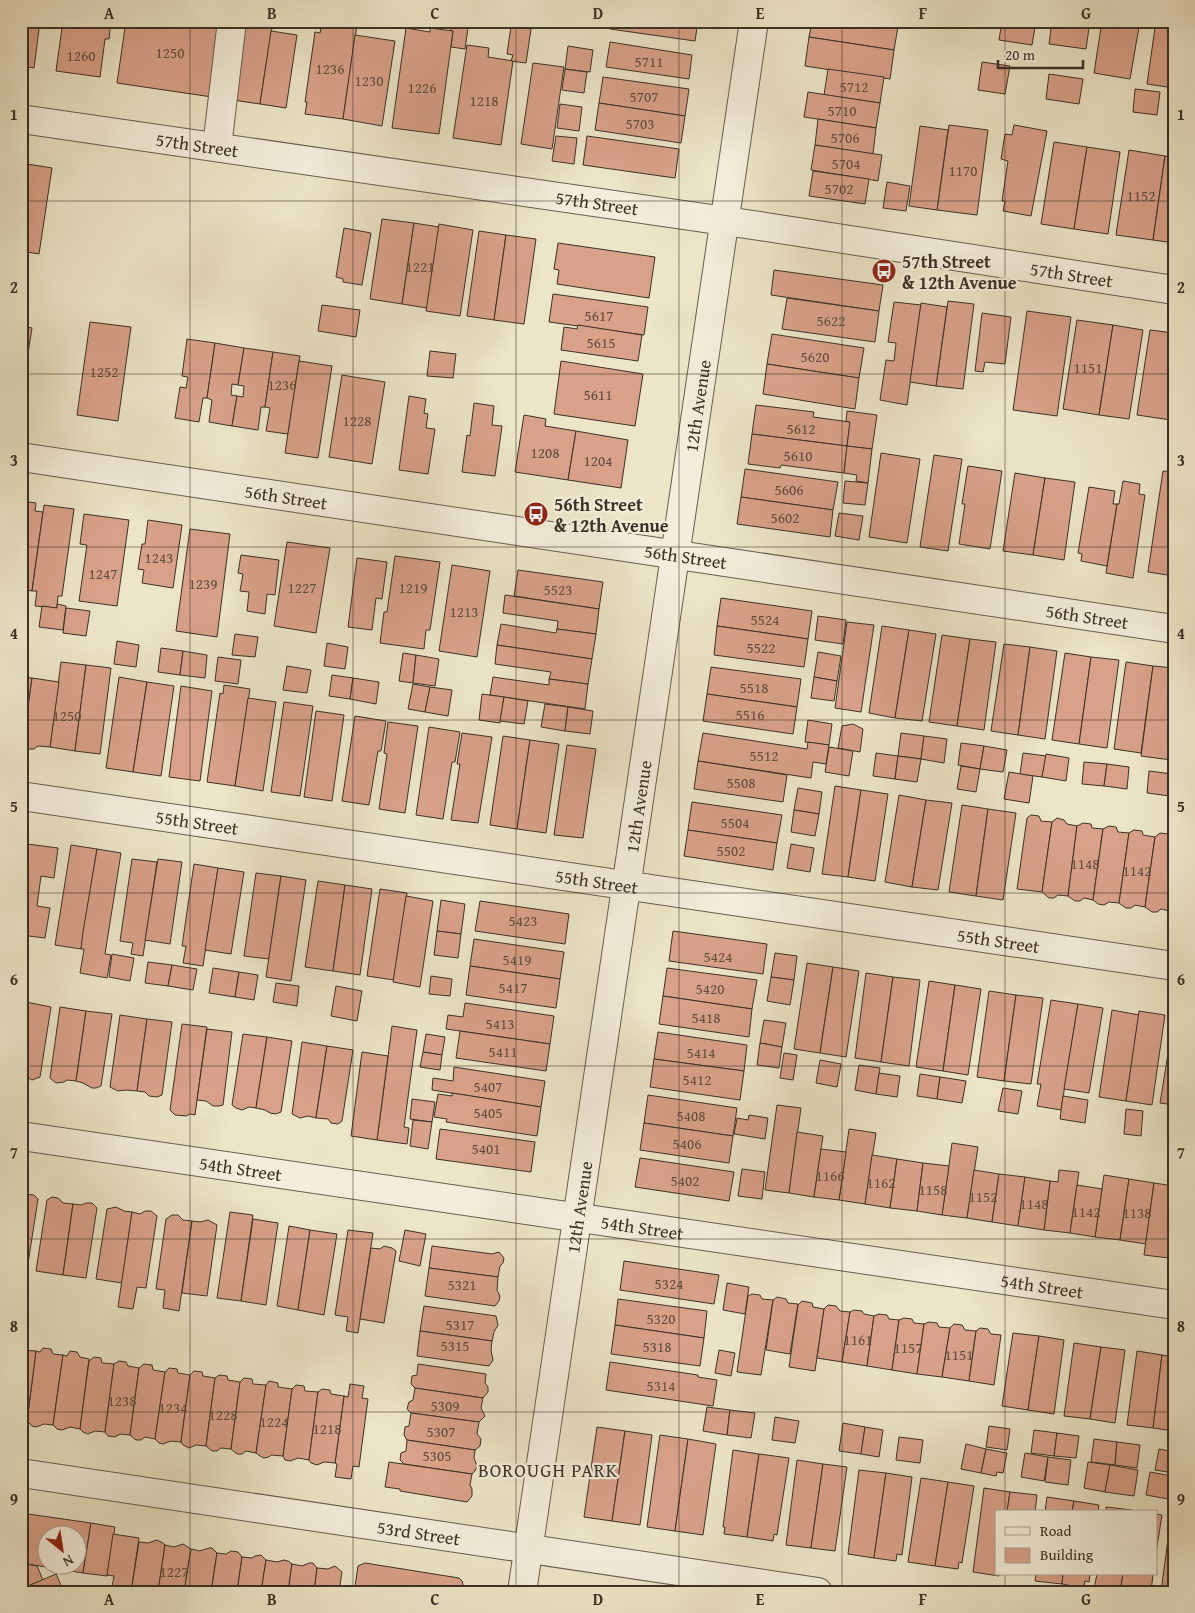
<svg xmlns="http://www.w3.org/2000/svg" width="1195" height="1613" font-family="'Gentium Book Plus',serif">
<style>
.building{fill:#d9a18a;stroke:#3a3125;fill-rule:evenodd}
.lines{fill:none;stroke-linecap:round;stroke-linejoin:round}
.minor-casing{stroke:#665e4e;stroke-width:30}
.minor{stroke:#f3eedb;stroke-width:28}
.grid{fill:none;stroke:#3a3125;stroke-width:1;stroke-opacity:0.55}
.labels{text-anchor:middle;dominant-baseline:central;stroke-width:4.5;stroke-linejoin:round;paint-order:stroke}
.number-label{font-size:15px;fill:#624d3e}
.street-label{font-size:18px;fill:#3a3125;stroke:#f3eedb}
.poi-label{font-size:18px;font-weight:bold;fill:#3a3125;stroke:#f3eedb;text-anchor:start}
.neighbourhood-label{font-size:19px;letter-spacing:1px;fill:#3a3125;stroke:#f3eedb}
.neatline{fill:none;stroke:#3a3125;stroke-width:2}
.grid-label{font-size:16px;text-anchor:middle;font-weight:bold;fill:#3a3125}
</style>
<rect width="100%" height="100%" fill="#ece5c8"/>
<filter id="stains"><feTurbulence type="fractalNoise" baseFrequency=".004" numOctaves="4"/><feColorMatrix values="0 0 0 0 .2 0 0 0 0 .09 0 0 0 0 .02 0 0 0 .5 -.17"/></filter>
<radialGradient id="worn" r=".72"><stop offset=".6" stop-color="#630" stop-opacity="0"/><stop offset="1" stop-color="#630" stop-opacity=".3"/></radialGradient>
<!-- building -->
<g class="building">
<path d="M21,21h19l-6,47 -13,-2z"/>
<path d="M63,21h48l-2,18h-4l-5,38 -44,-6z"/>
<path d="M126,21h97l-11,76 -95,-14z"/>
<path d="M246,21h27l-13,83 -27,-4z"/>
<path d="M322,21l35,4 -14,94 -38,-5 2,-12h-2l10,-70 5,1z"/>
<path d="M452,21h17l-4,28 -14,-2 2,-16h-3z"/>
<path d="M611,21h87l-3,20 -85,-12z"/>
<path d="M812,21h87l-5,29 -85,-13z"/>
<path d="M1002,21h34l-4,24 -33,-5z"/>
<path d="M1052,21h38l-4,28 -37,-5z"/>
<path d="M1102,21h38l-10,58 -36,-6z"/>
<path d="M1156,21h18v67l-27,-4z"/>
<path d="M511,26l20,3 -5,34 -15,-2 2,-6 -6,-1z"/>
<path d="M406,28l24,4v-4l23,3 -14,103 -47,-6z"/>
<path d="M271,31l26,4 -11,73 -26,-4z"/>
<path d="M355,35l40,6 -13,85 -39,-7z"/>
<path d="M809,37l85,13 -4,29 -85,-13z"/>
<path d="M610,42l82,13 -3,24 -83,-12z"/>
<path d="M467,45l22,3 -1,9 25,4 -12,84 -48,-7z"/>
<path d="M568,46l25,4 -3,22 -25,-3z"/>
<path d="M982,62l28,4 -5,28 -27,-4z"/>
<path d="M533,63l31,4 -12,82 -31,-5z"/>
<path d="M565,69l22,3 -3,21 -22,-3z"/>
<path d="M828,69l56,8 -4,26 -56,-8z"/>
<path d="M1049,74l34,5 -4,25 -33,-5z"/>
<path d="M603,77l86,12 -4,27 -86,-13z"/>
<path d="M1135,89l25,3 -3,23 -24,-3z"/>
<path d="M808,92l72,11 -4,25 -72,-11z"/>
<path d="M599,103l86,13 -4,27 -86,-13z"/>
<path d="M560,104l22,3 -3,24 -22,-3z"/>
<path d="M818,119l58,9 -3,26 -58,-9z"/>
<path d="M949,125l39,5 -11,85 -40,-5z"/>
<path d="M1014,125l33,6 -16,85 -28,-5 2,-10h-3l6,-40 -7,-2 4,-25 7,1z"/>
<path d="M920,126l28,4 -11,80 -28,-4z"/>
<path d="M556,136l21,2 -3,26 -22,-3z"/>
<path d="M587,136l92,13 -4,29 -92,-13z"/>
<path d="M1054,142l33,5 -13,82 -33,-5z"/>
<path d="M815,145l67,10 -4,26 -67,-11z"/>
<path d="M1087,147l33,5 -12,82 -34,-5z"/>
<path d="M1129,150l36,6 -12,84 -37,-5z"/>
<path d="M1165,156l9,1v86l-21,-3z"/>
<path d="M21,163l31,5 -13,86 -18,-3z"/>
<path d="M813,171l56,8 -4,25 -56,-8z"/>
<path d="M887,182l23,4 -4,25 -23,-3z"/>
<path d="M382,219l32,4 -12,81 -32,-5z"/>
<path d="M414,223l25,4 -12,81 -25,-4z"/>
<path d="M439,224l34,6 -13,86 -34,-5z"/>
<path d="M344,228l27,5 -9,52 -19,-3v-3l-7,-2z"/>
<path d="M479,231l27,4 -12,85 -27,-4z"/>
<path d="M506,235l30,4 -12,85 -30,-4z"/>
<path d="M558,243l97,14 -6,41 -92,-14 2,-14 -5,-1z"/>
<path d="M774,270l109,15 -4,26 -108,-16z"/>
<path d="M553,294l95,13 -4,28 -95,-13z"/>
<path d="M787,298l92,13 -4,31 -93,-13z"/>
<path d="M948,301l26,3 -11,85 -27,-3z"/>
<path d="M894,302l27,3 -14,100 -27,-5 6,-40 8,1 2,-18 -8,-1z"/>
<path d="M921,303l26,4 -11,79 -26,-4z"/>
<path d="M322,305l38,5 -4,27 -38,-6z"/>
<path d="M1027,311l44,6 -14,99 -44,-6z"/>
<path d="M982,313l29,4 -6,47 -20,-2 -2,10 -8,-1z"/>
<path d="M1077,320l36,5 -14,90 -36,-6z"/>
<path d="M90,322l41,5 -13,94 -41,-6z"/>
<path d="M578,325l64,10 -4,26 -77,-11 3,-23 13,2z"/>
<path d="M1113,325l30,5 -14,89 -30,-4z"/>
<path d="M21,326l11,2 -11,69z"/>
<path d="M1150,330l24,3v68l-3,19 -34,-5z"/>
<path d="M772,334l92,14 -5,30 -92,-14z"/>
<path d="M187,339l28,4 -8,55h-4l-4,24 -24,-4 5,-31 6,1 2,-11 -6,-1z"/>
<path d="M215,343l29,5 -6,37 -6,-1 -1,11 6,1 -5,30 -23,-4 3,-22 -5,-2z"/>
<path d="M244,348l29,4 -8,55h-4l-3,23 -26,-4 5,-30 6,1 1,-11 -6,-1z"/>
<path d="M430,351l26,3 -3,24 -26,-2z"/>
<path d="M273,352l27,4 -12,78 -22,-3 4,-23 -5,-1z"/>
<path d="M299,361l33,5 -14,92 -33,-5z"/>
<path d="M561,361l82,13 -8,52 -81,-12z"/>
<path d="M767,364l92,14 -4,31 -92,-15z"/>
<path d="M342,375l43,7 -13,82 -43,-7z"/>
<path d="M409,396l17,3 -2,14 4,1 -2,14 9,1 -7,45 -29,-4z"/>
<path d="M474,403l20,3 -2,19 10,1 -7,50 -33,-4 5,-37 3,1z"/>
<path d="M756,405l58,7 -1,5 37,5 -3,24 -95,-12z"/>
<path d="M847,411l30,4 -5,34 -25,-3 3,-24 -4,-1z"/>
<path d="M524,415l22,4 -1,7 31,5 -8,49 -53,-8z"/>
<path d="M576,431l52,9 -7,48 -53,-8z"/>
<path d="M752,434l95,12 -3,27 -63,-8 -1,3 -32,-4z"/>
<path d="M847,446l25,3 -4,34 -12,-2 1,-6 -13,-2z"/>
<path d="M881,453l39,6 -13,84 -38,-6z"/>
<path d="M934,455l28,4 -14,92 -28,-4z"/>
<path d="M968,466l34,5 -12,78 -31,-5 6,-40h-3z"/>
<path d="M745,469l93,13 -5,28 -92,-13z"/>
<path d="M1163,471l11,1v104l-26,-4z"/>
<path d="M1015,473l30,5 -12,77 -30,-4z"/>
<path d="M1045,478l30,4 -11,78 -31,-5z"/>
<path d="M845,481l23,2 -3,22 -22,-2z"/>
<path d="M1123,481l17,3 -1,10 6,1 -12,83 -27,-5 11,-69h2z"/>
<path d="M1089,487l26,4 -2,13h4l-10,62 -26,-5 1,-7 -4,-1z"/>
<path d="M741,497l92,13 -3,27 -93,-13z"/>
<path d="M21,501l15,2 -1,8 8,1 -11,79 -11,-2z"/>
<path d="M44,505l30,4 -12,87h-4l-1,12 -22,-2 2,-15h-5z"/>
<path d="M839,513l24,3 -4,24 -24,-4z"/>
<path d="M84,514l45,6 -12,86 -38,-5 8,-56 -7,-1z"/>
<path d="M148,520l34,5 -9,63 -31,-5 2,-13 -6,-1 4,-25h3z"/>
<path d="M190,529l40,5 -13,103 -41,-6z"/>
<path d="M287,542l43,6 -14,85 -42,-7z"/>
<path d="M241,555l38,5 -4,35 -8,-1 -2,20 -18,-3 2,-19 -9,-1 3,-17 -5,-1z"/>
<path d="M395,556l45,6 -10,68h-4l-2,19 -44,-6 4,-31h3z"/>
<path d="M357,558l30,4 -5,37 -6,-1 -4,32 -24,-3z"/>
<path d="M452,565l38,6 -13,86 -38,-6z"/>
<path d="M518,570l85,12 -4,27 -85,-13z"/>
<path d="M505,595l94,14 -3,25 -39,-5 1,-8 -55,-8z"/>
<path d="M721,598l91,13 -4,28 -91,-13z"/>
<path d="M57,604l9,2 -3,24 -24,-3 3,-21 15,2z"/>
<path d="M66,608l24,3 -4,25 -23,-3z"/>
<path d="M818,616l28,4 -3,24 -28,-4z"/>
<path d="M847,622l27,3 -13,87 -26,-4z"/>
<path d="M501,624l55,9 1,-4 39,5 -4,25 -95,-14z"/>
<path d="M717,626l91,13 -4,28 -90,-12z"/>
<path d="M882,626l27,4 -14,88 -26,-5z"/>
<path d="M909,630l27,4 -14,87 -27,-3z"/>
<path d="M235,634l23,3 -3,20 -23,-2z"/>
<path d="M942,635l28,4 -13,87 -28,-4z"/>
<path d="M970,639l26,3 -12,88 -27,-4z"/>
<path d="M117,641l22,4 -3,22 -22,-3z"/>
<path d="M327,643l21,4 -3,22 -21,-3z"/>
<path d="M1004,644l26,3 -12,88 -27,-4z"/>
<path d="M497,645l95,14 -4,25 -39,-5 2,-7 -56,-8z"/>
<path d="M1030,647l27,4 -12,88 -27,-4z"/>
<path d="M161,648l22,3 -3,24 -22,-3z"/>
<path d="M183,651l24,4 -2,23 -25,-3z"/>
<path d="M818,652l23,4 -4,25 -23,-4z"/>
<path d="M403,653l13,2 -3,28 -14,-2z"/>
<path d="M1065,653l26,4 -12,87 -27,-4z"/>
<path d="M416,655l23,4 -4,27 -22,-3z"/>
<path d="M218,657l23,3 -3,24 -23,-3z"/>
<path d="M1091,657l28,3 -12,88 -28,-4z"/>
<path d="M61,662l25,3 -11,86 -25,-4z"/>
<path d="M1126,662l27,4 -12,87 -27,-4z"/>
<path d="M86,665l25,3 -11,86 -25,-3z"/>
<path d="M287,666l24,4 -4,23 -24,-3z"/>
<path d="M1153,666l21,2v72l-3,20 -30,-4z"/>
<path d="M711,667l90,12 -4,28 -90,-13z"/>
<path d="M332,675l21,3 -3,21 -21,-3z"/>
<path d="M21,677l11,1 -10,73h-1z"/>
<path d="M119,677l28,5 -14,90 -27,-4z"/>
<path d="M493,677l56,8v-6l39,5 -3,25 -95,-14z"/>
<path d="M814,677l23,4 -3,20 -23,-3z"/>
<path d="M32,678l27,4 -9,65 -12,-1 -4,3h-5l-6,-5z"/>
<path d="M353,678l26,4 -3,22 -26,-5z"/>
<path d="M147,682l27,4 -13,90 -28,-4z"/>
<path d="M413,684l17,3 -5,25 -17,-3z"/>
<path d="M224,685l26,4 -15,97 -28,-4 13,-89 3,1z"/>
<path d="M181,686l31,5 -12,90 -31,-4z"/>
<path d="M430,687l22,3 -4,26 -23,-4z"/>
<path d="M482,694l22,3 -4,26 -21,-3z"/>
<path d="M707,694l90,13 -4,27 -90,-13z"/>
<path d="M504,697l24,4 -4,23 -24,-3z"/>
<path d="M248,698l28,4 -13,89 -28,-5z"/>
<path d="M284,702l29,4 -13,90 -29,-4z"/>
<path d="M545,704l23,3 -3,24 -24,-4z"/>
<path d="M568,707l25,4 -3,23 -25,-3z"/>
<path d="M316,711l28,4 -12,86 -28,-4z"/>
<path d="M355,716l31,5 -5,30h-3l-9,54 -27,-4z"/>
<path d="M808,720l24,4 -3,21 -24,-3z"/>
<path d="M388,722l30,4 -13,87 -26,-4 8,-55 -3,-1z"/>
<path d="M853,724l10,5 -3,23 -22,-4 4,-22z"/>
<path d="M429,727l31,5 -5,30h-3l-9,57 -27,-4z"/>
<path d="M462,733l30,4 -14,86 -27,-3 9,-56h-3z"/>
<path d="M703,733l104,16 1,-7 21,3 -3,19 -13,-2 -2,16 -113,-17z"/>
<path d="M901,733l23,3 -3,23 -23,-3z"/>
<path d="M503,736l27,4 -13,89 -27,-4z"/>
<path d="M924,736l23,3 -3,24 -23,-4z"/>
<path d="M530,740l29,4 -13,89 -29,-4z"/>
<path d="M961,743l23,3 -4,23 -22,-4z"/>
<path d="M567,745l29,4 -13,89 -29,-3z"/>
<path d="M984,746l23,4 -4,22 -23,-3z"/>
<path d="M829,747l24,4 -4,25 -24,-4z"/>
<path d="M876,753l22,3 -3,23 -22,-3z"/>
<path d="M1023,753l23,3 -4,21 -22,-3z"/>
<path d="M1046,754l23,4 -3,23 -24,-4z"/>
<path d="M898,756l23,3 -4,23 -22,-3z"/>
<path d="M698,761l89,14 -4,27 -89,-13z"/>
<path d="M1084,762l23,2 -3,22 -22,-2z"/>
<path d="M1107,764l22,3 -2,22 -23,-3z"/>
<path d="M961,766l19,3 -4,23 -19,-3z"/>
<path d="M1149,771l23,3 -2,22 -23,-3z"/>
<path d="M1009,772l24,4 -4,27 -25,-4z"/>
<path d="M835,786l26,4 -13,87 -26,-3z"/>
<path d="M798,788l24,4 -3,22 -25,-4z"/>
<path d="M861,790l27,4 -13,87 -27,-4z"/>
<path d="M899,795l27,5 -14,87 -27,-5z"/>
<path d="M926,800l26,3 -14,87 -26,-3z"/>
<path d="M692,802l90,13 -5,28 -89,-13z"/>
<path d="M962,805l26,4 -12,87 -27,-4z"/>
<path d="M988,809l28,4 -13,87 -27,-4z"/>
<path d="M794,810l25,4 -4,22 -24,-4z"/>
<path d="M1031,815l8,1 2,5 11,1 -10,70 -25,-3 10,-71z"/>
<path d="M1057,818l7,2 3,4 10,2 -9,70 -10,-1 -4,3h-5l-7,-6 10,-70z"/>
<path d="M1083,823l8,1 1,4 11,1 -10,71 -9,-2 -4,3h-5l-7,-5 9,-70z"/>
<path d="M1109,826l7,1 2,5 11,1 -10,70 -10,-1 -5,3 -6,-1 -5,-4 10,-71z"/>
<path d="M688,830l89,13 -4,27 -89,-14z"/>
<path d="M1134,830l8,1 1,4 12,2 -10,70 -10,-2 -4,3h-5l-7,-5 10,-70z"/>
<path d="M1160,833l8,1 1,5h5v48l-4,24 -9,-2 -4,3h-5l-7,-5 10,-70z"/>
<path d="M21,843l6,1 -6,43z"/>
<path d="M27,844l31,4 -4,30 -13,-2 -4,30 13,2 -5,30 -24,-3v-48z"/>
<path d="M791,844l23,4 -4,24 -23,-4z"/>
<path d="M71,845l26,4 -16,100 -26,-4z"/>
<path d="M97,849l24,4 -16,101 6,1 -4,23 -27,-5 4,-24h-3l2,-17z"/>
<path d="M132,859l25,3 -14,94 -12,-2 2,-11 -13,-2z"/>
<path d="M158,859l24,3 -12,82 -25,-4z"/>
<path d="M194,864l24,4 -15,98 -20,-3 3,-17h-4z"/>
<path d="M218,868l26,4 -13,82 -26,-4z"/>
<path d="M256,873l25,3 -12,83 -25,-3z"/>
<path d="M281,876l25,4 -15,101 -25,-4z"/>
<path d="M318,881l27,4 -12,86 -28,-4z"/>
<path d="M345,885l27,4 -12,86 -27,-4z"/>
<path d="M380,889l27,4 -13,87 -27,-4z"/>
<path d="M406,896l27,5 -13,86 -27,-5z"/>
<path d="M441,900l24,4 -4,30 -24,-3z"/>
<path d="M480,901l89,13 -4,30 -90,-13z"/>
<path d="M437,931l24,3 -3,24 -24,-3z"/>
<path d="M673,931l94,13 -4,30 -94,-13z"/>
<path d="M474,939l90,13 -4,27 -90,-13z"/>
<path d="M775,953l22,3 -3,24 -23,-3z"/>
<path d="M112,954l22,4 -4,23 -21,-4z"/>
<path d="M148,962l24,3 -4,21 -23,-3z"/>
<path d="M807,963l26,4 -13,86 -26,-4z"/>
<path d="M172,965l25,4 -4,21 -25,-4z"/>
<path d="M470,966l90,13 -4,29 -90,-13z"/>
<path d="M833,967l26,4 -13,86 -26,-4z"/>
<path d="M213,968l26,4 -4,25 -26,-4z"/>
<path d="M667,968l90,12 -5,29 -89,-13z"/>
<path d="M239,972l19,3 -4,25 -19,-3z"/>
<path d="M866,973l27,4 -12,85 -26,-4z"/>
<path d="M431,976l21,3 -2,17 -21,-2z"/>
<path d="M771,977l23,3 -4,25 -23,-4z"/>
<path d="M893,977l27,3 -11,86 -28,-4z"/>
<path d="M929,981l26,4 -12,86 -27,-4z"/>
<path d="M276,983l23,3 -2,20 -24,-4z"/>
<path d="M955,985l26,4 -13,86 -25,-4z"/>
<path d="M336,986l26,5 -5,30 -26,-5z"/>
<path d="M989,991l27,4 -12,86 -27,-4z"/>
<path d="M1016,995l27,3 -12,86 -27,-3z"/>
<path d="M663,996l89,13 -3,28 -90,-13z"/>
<path d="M1051,1000l27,4 -17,106 -24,-4 4,-22h-4z"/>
<path d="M21,1002h5l-5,30z"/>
<path d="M26,1002l25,5 -11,70 -8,3 -11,-6v-42z"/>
<path d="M465,1003l89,13 -4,28 -104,-15 2,-14 15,2z"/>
<path d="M1078,1004l25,4 -14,85 -25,-4z"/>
<path d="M60,1007l26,4 -10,70 -9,-1 -3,2 -8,1 -6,-5z"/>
<path d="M1112,1010l27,5 -13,86 -27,-4z"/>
<path d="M86,1011l26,3 -11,72 -5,2h-4l-9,-5 -7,-2z"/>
<path d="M1139,1011l26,4 -13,90 -26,-4z"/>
<path d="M120,1015l27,4 -10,72 -11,-1 -8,1 -8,-4z"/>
<path d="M1174,1017v88l-14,-2z"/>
<path d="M147,1019l25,3 -10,73 -5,2 -8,-1 -4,-4 -8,-1z"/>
<path d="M764,1020l22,3 -4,24 -22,-4z"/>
<path d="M182,1024l25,3 -12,88 -5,-1 -4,2 -11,-1 -5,-5z"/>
<path d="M392,1026l25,4 -13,97 5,1 -2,16 -30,-4z"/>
<path d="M207,1029l25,3 -9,73 -4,1h-6l-7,-5 -9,-1z"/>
<path d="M460,1031l90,13 -4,27 -90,-13z"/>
<path d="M658,1032l89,13 -3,26 -90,-12z"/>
<path d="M243,1034l24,3 -11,71 -7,-1 -7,3 -6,-2 -4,-3z"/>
<path d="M426,1034l19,3 -3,18 -19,-3z"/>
<path d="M267,1037l25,4 -11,71 -5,2 -6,-1 -5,-3 -9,-2z"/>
<path d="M302,1042l25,4 -11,72 -8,-2 -8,2 -8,-4z"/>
<path d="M760,1043l22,4 -3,21 -22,-3z"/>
<path d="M327,1046l26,4 -11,71 -4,3 -7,-1 -3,-4 -12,-1z"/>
<path d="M362,1052l26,4 -11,84 -26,-4z"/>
<path d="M423,1052l19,3 -2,15 -20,-3z"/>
<path d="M784,1053l13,2 -4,25 -13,-2z"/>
<path d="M654,1059l90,12 -4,29 -90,-13z"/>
<path d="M820,1060l21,4 -4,23 -21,-4z"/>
<path d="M859,1065l21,3 -4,26 -21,-4z"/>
<path d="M454,1067l91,14 -4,26 -109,-17 1,-12 20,3z"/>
<path d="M879,1073l21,3 -3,21 -21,-3z"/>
<path d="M920,1074l20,3 -3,22 -20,-3z"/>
<path d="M940,1077l26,4 -4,22 -25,-4z"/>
<path d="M1003,1088l19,3 -4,23 -20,-3z"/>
<path d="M452,1093l89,14 -4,29 -91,-14 1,-3 -13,-2 4,-23 14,2z"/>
<path d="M648,1095l89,13 -4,28 -89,-13z"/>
<path d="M1063,1096l25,4 -3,23 -25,-4z"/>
<path d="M412,1099l23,3 -3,20 -22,-3z"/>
<path d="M777,1105l24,3 -12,85 -24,-3z"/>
<path d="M1126,1109l17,2 -2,25 -17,-2z"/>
<path d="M749,1115l19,3 -3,21 -31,-5 3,-16 11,2z"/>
<path d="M413,1120l19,2 -4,27 -18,-3z"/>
<path d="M644,1123l89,13 -4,27 -89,-13z"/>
<path d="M440,1129l95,13 -4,30 -95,-13z"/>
<path d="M849,1129l27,4 -11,71 -26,-4z"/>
<path d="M797,1132l26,4 -9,61 -25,-4z"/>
<path d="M952,1143l26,4 -11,71 -25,-3z"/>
<path d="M821,1149l25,3 -7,48 -25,-3z"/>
<path d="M872,1155l25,4 -7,49 -25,-4z"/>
<path d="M640,1158l94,14 -5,29 -94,-14z"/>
<path d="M897,1159l26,4 -6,48 -27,-3z"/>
<path d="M923,1163l26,3 -7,49 -25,-4z"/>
<path d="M742,1169l23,3 -3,27 -24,-3z"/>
<path d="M974,1170l25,4 -7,48 -25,-4z"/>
<path d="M1059,1170l20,2 -9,61 -26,-3 6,-49 8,1z"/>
<path d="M999,1174l26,3 -7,49 -26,-4z"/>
<path d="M1104,1175l25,4 -9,61 -25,-3z"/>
<path d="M1025,1177l25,4 -6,49 -26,-4z"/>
<path d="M1129,1179l25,4 -8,61 -26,-4z"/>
<path d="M1154,1183l20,3v39l-5,33 -25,-3z"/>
<path d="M1077,1185l25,4 -7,48 -25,-4z"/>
<path d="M27,1194l7,1 4,4 -11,71 -6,-1v-72z"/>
<path d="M52,1197l6,1 5,5 10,1 -10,71 -27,-4 11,-71z"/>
<path d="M86,1203h6l5,5 -11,70 -23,-3 10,-71 8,1z"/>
<path d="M116,1207l8,4 8,1 -10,71 -26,-4 11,-70z"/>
<path d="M145,1211h6l6,5 -11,72 -9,-1 -4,22 -15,-2 14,-95 8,2z"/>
<path d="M230,1212l23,3 -12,86 -24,-3z"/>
<path d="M172,1215h6l5,5 9,1 -13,90 -16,-3 2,-18 -9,-1 10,-70z"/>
<path d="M253,1219l25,4 -12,82 -25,-4z"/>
<path d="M208,1220l9,5 -10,71 -25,-3 10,-72 8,1z"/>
<path d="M289,1226l21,4 -12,80 -21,-4z"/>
<path d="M310,1230l27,4 -13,81 -26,-5z"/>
<path d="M348,1230l25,3 -15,100 -12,-2 2,-14 -13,-2z"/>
<path d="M405,1230l21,4 -6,32 -21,-5z"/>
<path d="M384,1246l8,2 4,3 -12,72 -24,-4 11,-71 9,1z"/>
<path d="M432,1246l60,8 7,-2 5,6 -1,5 -3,3 -2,11 -69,-9z"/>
<path d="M624,1261l95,14 -5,29 -94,-14z"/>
<path d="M429,1268l69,9 -1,13 3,6 -1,5 -4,5 -70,-10z"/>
<path d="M727,1283l22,4 -4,27 -22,-4z"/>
<path d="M752,1294l8,1 2,4 11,1 -12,75 -24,-3 11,-76z"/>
<path d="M777,1297l9,2 2,4 10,1 -8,50 -24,-4 7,-50z"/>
<path d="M618,1299l89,12 -3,27 -89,-13z"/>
<path d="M802,1301l10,2 1,4 11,2 -9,62 -26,-4 9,-62z"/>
<path d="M828,1305l8,1 4,5 10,1 -8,50 -25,-4 7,-49z"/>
<path d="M424,1306l72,10 2,9 -4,7 -2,9 -72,-10z"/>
<path d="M854,1310l8,1 2,3 10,2 -7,50 -25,-4 8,-50z"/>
<path d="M879,1314l8,1 2,4 10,1 -7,50 -25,-4 7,-50z"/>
<path d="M904,1318l8,1 2,4 10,1 -7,50 -25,-4 7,-50z"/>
<path d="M929,1322l8,1 2,4 11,1 -8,49 -25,-3 7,-50z"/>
<path d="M954,1324l8,1 3,5 11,1 -7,50 -27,-4 8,-49z"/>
<path d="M615,1325l89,13 -4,28 -89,-12z"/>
<path d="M980,1328l8,1 3,5 10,1 -7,50 -25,-4 7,-50z"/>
<path d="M420,1331l72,10 -1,9 2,10 -4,6 -72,-10z"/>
<path d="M1013,1333l26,3 -11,74 -26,-4z"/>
<path d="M1039,1336l25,4 -10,74 -26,-4z"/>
<path d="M1074,1343l27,4 -11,72 -26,-3z"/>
<path d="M1101,1347l24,3 -10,73 -25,-4z"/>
<path d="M43,1348l8,1 2,5 10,1 -10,70 -9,-1 -8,3 -4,-1 -5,-5 9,-70 4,1z"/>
<path d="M21,1350l15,1 -9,70h-6z"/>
<path d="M719,1350l16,3 -4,23 -16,-3z"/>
<path d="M70,1351l7,1 3,5 9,2 -9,70 -10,-2 -8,3 -5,-1 -4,-4 10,-70 4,1z"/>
<path d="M1137,1351l25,4 -9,73 -26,-3z"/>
<path d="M1162,1355l12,2v74l-21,-3z"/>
<path d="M94,1357l7,1 1,5 12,1 -9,68 -10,-1 -7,3 -5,-2 -3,-3 9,-68z"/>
<path d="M119,1361l7,1 2,4 11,2 -9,67 -10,-1 -5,3 -7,-1 -3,-4 9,-68z"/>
<path d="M610,1362l88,13v2l19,3 -4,26 -107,-16z"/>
<path d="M144,1364l8,1 1,5 12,2 -10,67 -10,-2 -4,3h-5l-6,-5 9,-67z"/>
<path d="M418,1364l68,10 -1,9 3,4v5l-5,6 -68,-10 -4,-4 1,-8 5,-1z"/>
<path d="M169,1368l8,1 1,4 12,2 -9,67 -10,-1 -8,3 -4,-1 -4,-4 10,-67z"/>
<path d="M194,1371l8,1 1,4 12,2 -9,68 -10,-1 -7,3 -6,-3 -2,-3 9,-67z"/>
<path d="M219,1375l8,1 1,4 12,2 -9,67 -10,-1 -4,3h-5l-6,-5 9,-68z"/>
<path d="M244,1378l8,1 1,5 13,1 -10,68 -10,-2 -4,3h-5l-6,-5 9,-67z"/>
<path d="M269,1381l9,2v4l14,2 -9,67 -12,-1 -2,2 -5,1 -4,-2 -4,-3 10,-68z"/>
<path d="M350,1384l14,2 -2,12 6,1 -9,68 -6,-1 -2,13 -16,-2 2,-13 -2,-1 9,-67 4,1z"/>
<path d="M296,1385l8,1 1,5 13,1 -9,68 -11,-2 -8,3 -5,-1 -2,-4 9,-67z"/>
<path d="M415,1388l68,10 -2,10 4,8 -6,6 -68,-9 -4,-4 2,-7 4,-2z"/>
<path d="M322,1389l8,1 1,4 13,2 -9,67 -11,-1 -7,3 -6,-2 -2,-3 9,-68z"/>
<path d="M707,1407l23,3 -3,25 -24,-4z"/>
<path d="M730,1410l25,3 -4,25 -24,-3z"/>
<path d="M411,1413l68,9 -2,12 4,5 -1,7 -5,4 -68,-10 -3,-5 1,-8 4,-1z"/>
<path d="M775,1417l24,4 -4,22 -23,-3z"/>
<path d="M843,1423l22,4 -4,27 -22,-3z"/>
<path d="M989,1426l21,3 -3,21 -21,-3z"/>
<path d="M597,1427l28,4 -13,90 -28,-4z"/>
<path d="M865,1427l18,3 -4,27 -18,-3z"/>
<path d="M1034,1430l23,3 -3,23 -23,-3z"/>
<path d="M625,1431l27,4 -12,90 -28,-4z"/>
<path d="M1057,1433l22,3 -3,22 -22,-2z"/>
<path d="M660,1435l28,4 -13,92 -28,-4z"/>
<path d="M899,1437l24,3 -3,23 -24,-3z"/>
<path d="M688,1439l28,5 -13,91 -28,-4z"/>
<path d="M1094,1439l23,3 -2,23 -24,-3z"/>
<path d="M407,1440l68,10 -1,8 3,8 -2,5 -3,3 -68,-10 -4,-4 1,-7 5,-2z"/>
<path d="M1117,1442l23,3 -3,23 -22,-3z"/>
<path d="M966,1444l20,5 -5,24 -20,-4z"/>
<path d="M986,1449l21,4 -4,20 -6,-1 -1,4 -15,-3z"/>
<path d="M1159,1449l15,3v21l-19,-3z"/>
<path d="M733,1450l26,4 -12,83 -23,-3 1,-7h-2z"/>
<path d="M1025,1453l23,4 -4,24 -23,-4z"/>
<path d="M759,1454l30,4 -12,77 -3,-1 -1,7 -26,-4z"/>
<path d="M1048,1457l23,3 -3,25 -23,-3z"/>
<path d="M797,1460l26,4 -12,84 -25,-3z"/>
<path d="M389,1462l83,12 -2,11 2,4v7l-5,6 -67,-11v-2l-15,-2z"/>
<path d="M1088,1462l22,3 -5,27 -21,-4z"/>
<path d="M823,1464l24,3 -12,84 -24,-3z"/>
<path d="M1110,1465l28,5 -4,26 -29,-4z"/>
<path d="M859,1470l27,3 -12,85 -26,-4z"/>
<path d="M1150,1472l22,4 -4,23 -22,-4z"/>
<path d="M886,1473l26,4 -10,78 -5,-1 -1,7 -22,-3z"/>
<path d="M1172,1476h2v24l-6,-1z"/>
<path d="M921,1478l27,4 -13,84 -27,-4z"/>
<path d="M948,1482l26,4 -12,77 -3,-1 -1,7 -23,-3z"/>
<path d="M984,1488l26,4 -3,20h-11v62h3v2l-26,-4z"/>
<path d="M1010,1492l27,3 -2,17h-28z"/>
<path d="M1047,1497l27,4 -2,11h-27z"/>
<path d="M1074,1501l25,4 -1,7h-26z"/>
<path d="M1106,1507l26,3v2h-26z"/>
<path d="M21,1513l70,10 -8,50 -62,-10zM48,1536h30v30h-30z"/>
<path d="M1156,1514l6,1 -6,38z"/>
<path d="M1171,1516h3v76h-13z"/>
<path d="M91,1523l24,4 -8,49 -24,-3z"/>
<path d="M113,1534l26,4 -8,54h-20l3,-16 -7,-1z"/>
<path d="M157,1540l6,3 2,2 -7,47h-27l8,-50 9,1z"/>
<path d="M183,1544l8,5 -7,43h-26l7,-47 9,2z"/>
<path d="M209,1548h3l5,5 -6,39h-27l7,-43 9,2z"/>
<path d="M231,1551l7,1 4,5 -5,35h-26l6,-39 9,1z"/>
<path d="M261,1555l5,5 -5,32h-24l5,-35 10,1 3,-2z"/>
<path d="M266,1560l11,2 7,-2 4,1 4,3 -4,28h-27z"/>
<path d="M21,1563l16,3 6,14 -22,9z"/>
<path d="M309,1563h4l4,5 -3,24h-26l4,-28 10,2z"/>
<path d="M365,1563l94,15 3,3 2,7 -4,4h-76l-29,-5 3,-21z"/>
<path d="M335,1566l7,6 -3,20h-25l3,-24 11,1z"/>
<path d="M56,1574l8,18h-43v-3z"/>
<path d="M1036,1574h27l-1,10 -27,-3z"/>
<path d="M1063,1574h27l-1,8 -4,-1 -1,7 -22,-4z"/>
<path d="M1097,1574h26l-3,18 -26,-3z"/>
<path d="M1123,1574h30l-2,18h-31z"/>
</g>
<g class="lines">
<defs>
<g id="minor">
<path id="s1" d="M21,119l745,108 408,63"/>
<path d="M217,147l15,-126"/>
<path id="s2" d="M21,457l1153,172"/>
<path id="s3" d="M21,796l1153,170"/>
<path id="s4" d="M21,1136l1153,169"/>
<path id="s5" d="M21,1473l797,119"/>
<path id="s6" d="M522,1592l232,-1571"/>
</g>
</defs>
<!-- minor casing -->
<use href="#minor" class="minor-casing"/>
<!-- minor -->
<use href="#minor" class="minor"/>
</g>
<!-- grid -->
<path class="grid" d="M190,21v1571M353,21v1571M516,21v1571M679,21v1571M842,21v1571M1005,21v1491M21,201h1153M21,374h1153M21,547h1153M21,720h1153M21,893h1153M21,1066h1153M21,1239h1153M21,1412h1153M1005,1574v18"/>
<!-- icons -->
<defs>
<symbol id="bus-disc" viewBox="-11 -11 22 22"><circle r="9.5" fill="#8f2418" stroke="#f3eedb"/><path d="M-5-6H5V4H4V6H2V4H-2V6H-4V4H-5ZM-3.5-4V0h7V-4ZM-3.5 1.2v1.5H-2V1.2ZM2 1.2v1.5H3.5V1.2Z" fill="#fff"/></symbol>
</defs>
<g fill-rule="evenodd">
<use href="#bus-disc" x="870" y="257" width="28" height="28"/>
<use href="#bus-disc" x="522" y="500" width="28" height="28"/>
</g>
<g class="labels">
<!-- number labels -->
<g class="number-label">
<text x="170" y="52">1250</text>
<text x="81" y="55">1260</text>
<text x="649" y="61">5711</text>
<text x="330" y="68">1236</text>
<text x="369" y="80">1230</text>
<text x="854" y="86">5712</text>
<text x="422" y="87">1226</text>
<text x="644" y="96">5707</text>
<text x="484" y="100">1218</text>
<text x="842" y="110">5710</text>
<text x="640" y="123">5703</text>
<text x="845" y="137">5706</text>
<text x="846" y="163">5704</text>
<text x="963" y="170">1170</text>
<text x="839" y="188">5702</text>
<text x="1141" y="195">1152</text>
<text x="420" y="266">1221</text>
<text x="599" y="315">5617</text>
<text x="831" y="320">5622</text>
<text x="601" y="342">5615</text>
<text x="815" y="356">5620</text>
<text x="1088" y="367">1151</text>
<text x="104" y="371">1252</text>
<text x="282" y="384">1236</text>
<text x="598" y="394">5611</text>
<text x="357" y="420">1228</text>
<text x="801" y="428">5612</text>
<text x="545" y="452">1208</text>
<text x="798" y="455">5610</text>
<text x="598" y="460">1204</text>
<text x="789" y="489">5606</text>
<text x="785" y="517">5602</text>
<text x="159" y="557">1243</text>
<text x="103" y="573">1247</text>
<text x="203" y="583">1239</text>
<text x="302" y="587">1227</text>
<text x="413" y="587">1219</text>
<text x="558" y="589">5523</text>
<text x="464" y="611">1213</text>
<text x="765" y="619">5524</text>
<text x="761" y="647">5522</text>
<text x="754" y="687">5518</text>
<text x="750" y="714">5516</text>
<text x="67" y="715">1250</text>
<text x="764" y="755">5512</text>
<text x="741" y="782">5508</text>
<text x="735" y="822">5504</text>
<text x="731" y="850">5502</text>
<text x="1085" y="863">1148</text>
<text x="1137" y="870">1142</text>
<text x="523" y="920">5423</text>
<text x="718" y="956">5424</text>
<text x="517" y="959">5419</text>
<text x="513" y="987">5417</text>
<text x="710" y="988">5420</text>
<text x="706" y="1017">5418</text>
<text x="500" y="1023">5413</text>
<text x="503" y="1051">5411</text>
<text x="701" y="1052">5414</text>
<text x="697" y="1079">5412</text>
<text x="488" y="1086">5407</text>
<text x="488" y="1112">5405</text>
<text x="691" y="1115">5408</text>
<text x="687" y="1143">5406</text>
<text x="486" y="1148">5401</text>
<text x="830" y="1175">1166</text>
<text x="685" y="1180">5402</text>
<text x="881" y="1182">1162</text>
<text x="933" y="1189">1158</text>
<text x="983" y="1196">1152</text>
<text x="1034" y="1203">1148</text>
<text x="1086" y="1211">1142</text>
<text x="1137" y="1212">1138</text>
<text x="669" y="1283">5324</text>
<text x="462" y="1284">5321</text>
<text x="661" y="1318">5320</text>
<text x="460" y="1324">5317</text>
<text x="858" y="1339">1161</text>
<text x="455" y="1345">5315</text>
<text x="657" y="1346">5318</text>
<text x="908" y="1347">1157</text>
<text x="959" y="1354">1151</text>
<text x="661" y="1385">5314</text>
<text x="122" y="1400">1238</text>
<text x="445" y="1405">5309</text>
<text x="173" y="1407">1234</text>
<text x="223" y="1414">1228</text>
<text x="274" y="1421">1224</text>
<text x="327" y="1428">1218</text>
<text x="441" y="1431">5307</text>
<text x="437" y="1455">5305</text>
<text x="174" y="1571">1227</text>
</g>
<!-- street labels -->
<g class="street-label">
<text stroke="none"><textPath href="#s1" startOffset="178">57th Street</textPath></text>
<text stroke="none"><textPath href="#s1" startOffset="582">57th Street</textPath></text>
<text stroke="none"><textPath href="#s1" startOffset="1062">57th Street</textPath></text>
<text stroke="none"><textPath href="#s6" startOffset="1199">12th Avenue</textPath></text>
<text stroke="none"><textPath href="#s2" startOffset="268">56th Street</textPath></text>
<text stroke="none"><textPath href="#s2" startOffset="672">56th Street</textPath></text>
<text stroke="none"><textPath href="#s2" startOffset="1078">56th Street</textPath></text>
<text stroke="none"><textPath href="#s6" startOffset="794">12th Avenue</textPath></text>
<text stroke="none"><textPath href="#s3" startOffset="178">55th Street</textPath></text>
<text stroke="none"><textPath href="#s3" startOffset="582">55th Street</textPath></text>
<text stroke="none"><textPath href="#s3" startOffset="988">55th Street</textPath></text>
<text stroke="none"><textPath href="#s4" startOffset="222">54th Street</textPath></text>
<text stroke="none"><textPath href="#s6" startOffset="389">12th Avenue</textPath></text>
<text stroke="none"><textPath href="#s4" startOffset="628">54th Street</textPath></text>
<text stroke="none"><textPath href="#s4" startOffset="1032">54th Street</textPath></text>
<text stroke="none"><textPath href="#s5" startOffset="402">53rd Street</textPath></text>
</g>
<!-- poi labels -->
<g class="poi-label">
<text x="902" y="261">57th Street<tspan x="902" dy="21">&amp; 12th Avenue</tspan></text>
<text x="554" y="504">56th Street<tspan x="554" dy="21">&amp; 12th Avenue</tspan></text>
</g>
<!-- neighbourhood labels -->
<g class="neighbourhood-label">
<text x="548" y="1470">BOROUGH PARK</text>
</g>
</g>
<!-- margin -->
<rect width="1195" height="1613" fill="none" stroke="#ece5c8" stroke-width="55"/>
<!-- legend -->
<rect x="995" y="1510" width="162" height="65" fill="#f3eedb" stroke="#a9a292"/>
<rect x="1005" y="1527" width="25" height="8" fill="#f3eedb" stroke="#a9a292"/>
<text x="1040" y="1536" font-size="15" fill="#3a3125">Road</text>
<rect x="1005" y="1548" width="25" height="15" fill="#d9a18a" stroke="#a9a292"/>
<text x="1040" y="1560" font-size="15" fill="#3a3125">Building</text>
<!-- north arrow -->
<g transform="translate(62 1550) rotate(150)"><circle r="24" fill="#f3eedb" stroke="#a9a292"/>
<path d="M0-4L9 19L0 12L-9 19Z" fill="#8f2418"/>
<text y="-8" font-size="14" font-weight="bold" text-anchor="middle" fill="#3a3125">N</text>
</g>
<!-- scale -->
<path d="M998 60v8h85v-8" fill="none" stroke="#3a3125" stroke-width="2.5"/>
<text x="1005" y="60" font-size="15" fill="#3a3125" stroke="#f3eedb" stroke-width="4" paint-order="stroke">20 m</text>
<rect x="28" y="28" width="1140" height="1558" class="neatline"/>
<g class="grid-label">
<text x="109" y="19">A</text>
<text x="272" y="19">B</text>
<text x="435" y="19">C</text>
<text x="598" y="19">D</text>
<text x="760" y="19">E</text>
<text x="923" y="19">F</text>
<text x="1086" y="19">G</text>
<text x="14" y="120">1</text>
<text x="1181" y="120">1</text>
<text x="14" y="293">2</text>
<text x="1181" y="293">2</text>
<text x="14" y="466">3</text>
<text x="1181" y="466">3</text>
<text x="14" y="639">4</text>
<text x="1181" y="639">4</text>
<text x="14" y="812">5</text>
<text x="1181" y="812">5</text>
<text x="14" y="985">6</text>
<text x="1181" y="985">6</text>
<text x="14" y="1158">7</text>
<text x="1181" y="1158">7</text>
<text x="14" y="1332">8</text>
<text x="1181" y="1332">8</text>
<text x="14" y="1505">9</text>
<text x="1181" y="1505">9</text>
<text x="109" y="1605">A</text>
<text x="272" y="1605">B</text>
<text x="435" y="1605">C</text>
<text x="598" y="1605">D</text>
<text x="760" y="1605">E</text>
<text x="923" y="1605">F</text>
<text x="1086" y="1605">G</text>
</g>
<rect width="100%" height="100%" filter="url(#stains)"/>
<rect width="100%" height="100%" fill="url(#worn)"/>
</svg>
